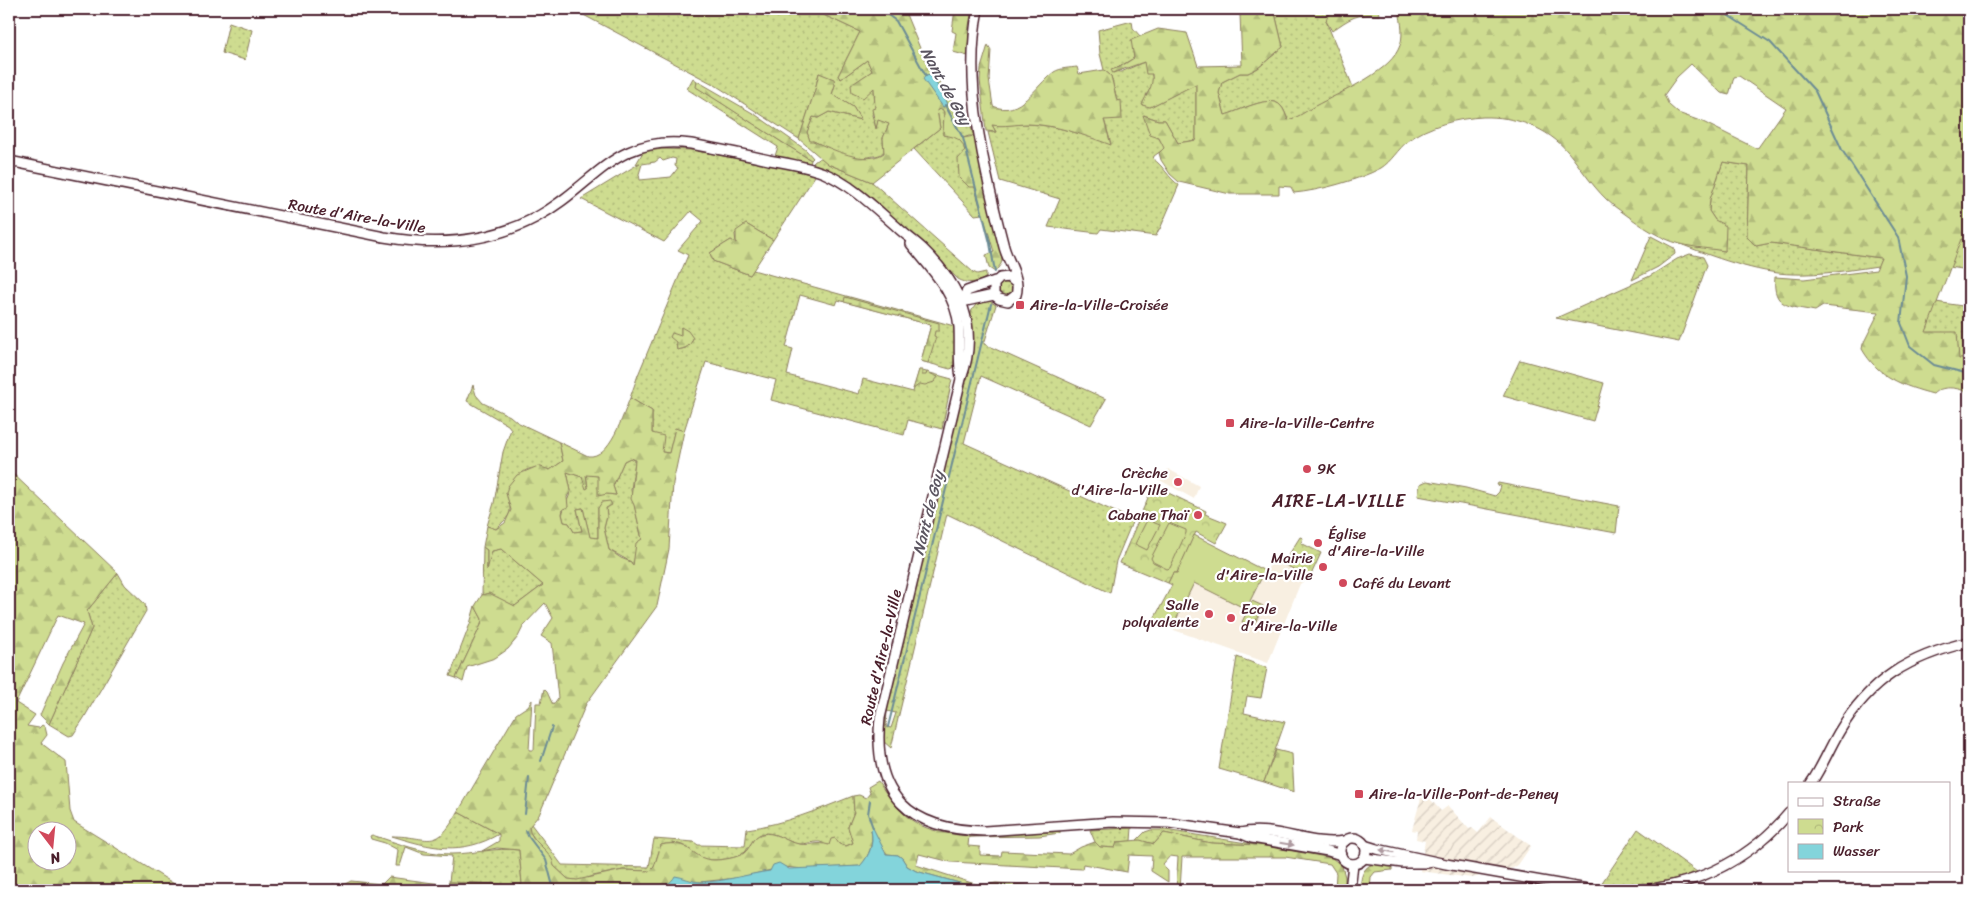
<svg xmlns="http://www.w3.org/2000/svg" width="1978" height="899" font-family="Sriracha,sans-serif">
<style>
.built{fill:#f8efe1}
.industrial{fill:url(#industrial-furrows)}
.grass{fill:url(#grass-dots);stroke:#8c7e5e;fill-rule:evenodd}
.forest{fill:url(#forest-firs);stroke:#8c7e5e;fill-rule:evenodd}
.cemetery{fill:url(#cemetery-stones);stroke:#8c7e5e}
.park{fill:url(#park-crowns);stroke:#8c7e5e}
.pitch{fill:#cedc90;stroke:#8c7e5e}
.water{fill:#83d4db;stroke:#6c8c95}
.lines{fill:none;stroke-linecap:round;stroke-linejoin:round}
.stream{stroke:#6c8c95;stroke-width:2}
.secondary-casing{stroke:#4a1f2b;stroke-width:12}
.secondary{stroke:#fff;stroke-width:9}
.oneway{fill:#ae9aa0}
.poi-dot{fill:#d1495b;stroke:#fff;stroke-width:2}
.labels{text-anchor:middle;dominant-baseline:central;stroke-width:4.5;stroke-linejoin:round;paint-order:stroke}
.street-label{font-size:15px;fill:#4a1f2b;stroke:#fff}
.poi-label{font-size:15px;fill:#4a1f2b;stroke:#fff;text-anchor:start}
.water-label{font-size:16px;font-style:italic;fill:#5b5560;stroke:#fff}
.quarter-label{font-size:18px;letter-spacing:1px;fill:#4a1f2b;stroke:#fff}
</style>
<defs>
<pattern id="industrial-furrows" width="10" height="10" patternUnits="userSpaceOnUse" patternTransform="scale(1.25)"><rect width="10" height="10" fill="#f8efe1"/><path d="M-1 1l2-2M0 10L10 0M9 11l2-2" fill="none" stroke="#d6ccc1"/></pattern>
<pattern id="grass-dots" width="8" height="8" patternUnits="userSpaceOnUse" patternTransform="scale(1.25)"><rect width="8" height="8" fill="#cedc90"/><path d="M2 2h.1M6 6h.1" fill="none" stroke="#b2bc7c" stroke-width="1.8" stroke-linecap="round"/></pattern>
<pattern id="forest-firs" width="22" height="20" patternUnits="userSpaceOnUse" patternTransform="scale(1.25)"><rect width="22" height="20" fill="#cedc90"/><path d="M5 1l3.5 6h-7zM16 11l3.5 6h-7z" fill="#b2bc7c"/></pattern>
<pattern id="cemetery-stones" width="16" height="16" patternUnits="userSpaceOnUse" patternTransform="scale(1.25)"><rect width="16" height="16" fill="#cedc90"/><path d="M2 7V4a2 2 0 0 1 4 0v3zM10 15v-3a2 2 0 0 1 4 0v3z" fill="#b2bc7c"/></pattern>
<pattern id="park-crowns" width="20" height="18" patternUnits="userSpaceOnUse" patternTransform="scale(1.25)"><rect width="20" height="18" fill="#cedc90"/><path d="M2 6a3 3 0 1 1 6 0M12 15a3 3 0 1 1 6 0" fill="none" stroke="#b2bc7c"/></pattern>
</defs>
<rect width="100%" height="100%" fill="#fff"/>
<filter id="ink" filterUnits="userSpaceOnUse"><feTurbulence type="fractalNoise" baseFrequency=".02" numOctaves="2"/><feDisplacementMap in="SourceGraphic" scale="10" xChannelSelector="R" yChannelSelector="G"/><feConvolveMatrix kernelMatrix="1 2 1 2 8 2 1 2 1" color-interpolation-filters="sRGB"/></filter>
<g filter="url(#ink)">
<!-- built -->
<g class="built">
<path d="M1168,469l31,17 -5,13 -36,-20 3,-8 5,2z"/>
<path d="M1273,559l37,18 -10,7 -32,79 -97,-34 23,-46 52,25z"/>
</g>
<!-- industrial -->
<path class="industrial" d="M1423,791l18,20 7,-5 21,23 3,-1 6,5 13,-16 40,29 -13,19 -5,3 -41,10 -52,-7 5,-30 -9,-2 1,-8 -5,-1z"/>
<!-- grass -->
<g class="grass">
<path d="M576,9h235l49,23 -22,44 3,3 26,-19 5,11 -20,14 22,3 1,20 -3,7 4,13 2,-9 11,5 -6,14 1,14c-6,5 -8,3 -15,5 -21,4 -38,-8 -56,-16l-3,1 -3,-10 6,-15 5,1 11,-6 32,8 -8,-13 -21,-13 3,-9 -1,-5 -15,-7 -4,17 -16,49 -84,-54 -139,-74z"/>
<path d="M1274,9h56l-4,12 27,66 -39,20 -16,10 -10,3c-2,-5 -4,-11 -7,-14 -11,-13 -43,6 -56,9l-6,-22 3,-11 18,-9h8l10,-5 25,-21z"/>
<path d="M1132,21l1,7 7,8 -8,4 2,18 -22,13 9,1 23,-10c9,13 13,19 2,33l4,12 46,-24v57l-18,3 -13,-23h-7l-14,-5 21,33 -11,8 -1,3c11,7 15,19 26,26l-19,44h-1l-3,7 -55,-7 -3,4 -50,-6 12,-28 -60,-18 -12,-49h8l-4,-7c12,1 23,-1 35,-1 29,1 57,11 84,20l-7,-25 17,-19 -4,1 -6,-25 -7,-6 -4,-16 -2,-24z"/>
<path d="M229,22l23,8 -7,30 -23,-7z"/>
<path d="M931,74l4,2 15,23 21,28 3,9h-5l-6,2 -17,-33 2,-1z"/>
<path d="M693,78l4,3v6c38,24 75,50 114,73l-1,4 -35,-8 3,-9 -91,-58z"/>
<path d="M942,108l2,4 -1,23 13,2 7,7 19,70 -7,1 -61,-66 26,-21 -3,-18z"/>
<path d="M662,149l29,1 104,19 20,7 -42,64 -27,-16 -11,10 1,9 -5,-3 -21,13 3,8 37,14 3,-5 201,56 1,27 -2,15 -3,1 -29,-8 10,-36 -93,-25 -2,5 -36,-10 -14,52 7,2 -6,26 72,19 4,-15 50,13 6,-22 33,9 -10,50 -34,-9 -4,15 -133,-35 5,-20 -70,-18 -22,69 -9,-2 -6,24 -7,-1 -10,-18v-23l-22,-13 8,-23 50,-120 -10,-5 25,-29 -12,-10 -27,31 -83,-43 59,-36 -4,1 7,-12zM660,158l3,3 9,-3 4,1 -1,7 3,2 -7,9 -31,3 -1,-6 3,-10 13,-2zM681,327l5,21 -9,2 -1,-8 5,-6z"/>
<path d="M821,157l7,7 44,18 101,90 4,2 9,-2v5c-7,7 -20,7 -28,2l-67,-63 -25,-21 -54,-30 2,-3z"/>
<path d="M1723,162l26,4 -2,71 9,9 15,-3 110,15 -3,8c-28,4 -56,9 -85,8 -34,0 -83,-18 -115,-31l47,8 -10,-31 -6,-9 1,-12z"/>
<path d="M1651,236l23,12 1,6 -17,13 -26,13z"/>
<path d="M1961,239l8,3v28l-20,-3z"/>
<path d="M1690,254l13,3 4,8 -28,77 -123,-24 94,-42 27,-17z"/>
<circle cx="1005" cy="289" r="7"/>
<path d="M988,300l8,5 -12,39 122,55 -15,26 -110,-49 -17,67 169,77 -17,41 -6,32 -163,-79 -56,234 -8,-7 1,-22 78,-323 9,-55 -1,-24 2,-7 6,-8zM887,711l9,2 -5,15 -5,-1z"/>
<path d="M1936,302l33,5v52h-10l-34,-27z"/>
<path d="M1520,360l84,23 -11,38 -90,-25z"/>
<path d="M473,385l3,10 7,8 27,13 7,6 42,20 4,19 -13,9c-24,-7 -32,4 -44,23 8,21 4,22 -10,36l-9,-3 7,-23 9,-51 8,-23 -3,-4 -41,-24z"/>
<path d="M630,458l5,3 -4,29 11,50 -6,8 -3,19 -2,-5 -22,-12 -5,-22 3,-12 -1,-8h-8v30h-8l-7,-30 -6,1 5,22 -8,1 -5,-9 -5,-1 -2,-8 9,-23 -4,-19 15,5 6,11 -2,-14 12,2 9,18 9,1 -3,-9 11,-25z"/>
<path d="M1427,481l39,7 29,8 4,-4 2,-6 -4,-1 1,-2 121,23 -3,27 -198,-37 2,-12z"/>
<path d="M483,547l4,3v18l5,-17 9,-2 42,36 -28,21 -29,-12 -4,1z"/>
<path d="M118,573l7,12 20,19 1,7 -62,107 -11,17 -4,1 -20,-12 43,-96 -5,-17z"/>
<path d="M475,606l7,13 -1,6 -25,53 -6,-2 20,-52z"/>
<path d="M1237,657l30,11 -6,30 -14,-2 -3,17 41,9 -21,60 -45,-13z"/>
<path d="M853,796l1,16 -6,15 5,16 -7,3c-2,-1 -4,-2 -7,-2 -4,-1 -8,2 -11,1 -3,0 -5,-2 -8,-3 -8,-1 -17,4 -26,1 -10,-3 -22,-13 -33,-9 -8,4 -10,10 -15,17 -5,7 -24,9 -33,9 -23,0 -22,-23 -52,-15l-7,22 -3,4 -28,-1 -30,6 -11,5 -14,-2 -14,-13 -25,-35v-4l2,-3 31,41 87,2 5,-28 40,3 4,3 47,1 2,-17c37,-5 71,-19 106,-33z"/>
<path d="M458,812l41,22c-38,22 -68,14 -107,2 38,0 43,17 66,-24z"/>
<path d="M1132,828l-1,13 -14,1 -1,6 -16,-1 -5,-5 -5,-12z"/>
<path d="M1638,829l59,43c-31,11 -63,16 -96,12z"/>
<path d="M1151,830h14l94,15 -48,-2 -47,-10 -10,11 -17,-4 8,-8z"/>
<path d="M1060,831v2l-21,3 -70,1z"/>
<path d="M372,835c26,8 52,19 79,19 24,0 43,-7 68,-4l3,34 -3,2 -23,-2 -47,-2 3,-26 -28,-2 -18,-7 -6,19h-4l2,-16 -13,-7 -14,-4 -1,-3z"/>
</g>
<!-- forest -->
<g class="forest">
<path d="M811,9h34l11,3 1,-3h43l5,3 17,41 13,23 -4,-2 12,33 3,-2 17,33 11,-2 28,123 -1,5 -6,8 -6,-4 -3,-13 8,-3 -19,-65h-6l-10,-10 -1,-18 7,-8c-3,-13 -10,-14 -22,-16l1,-23 -2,-3 -5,1 3,18 -68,54 -44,-18 -29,-25 16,-49 4,-17 15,6 1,6 -3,9 21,13 8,13 -32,-8 -11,6 -5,-1 -6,15 3,9h3c19,8 52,25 71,12l-1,-15 6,-14 -11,-4 -2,9 -4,-20 3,-1 -1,-20 -11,10 -11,-5 -1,-8 21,-14 -5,-11 -26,19 -3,-3 22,-44z"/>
<path d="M955,9h17l-3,17 -1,30 -15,-4 3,-19 -4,-2z"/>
<path d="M1263,9h11l9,38 -25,21 -10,5h-8l-18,9 -3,11 6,22c13,-3 45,-22 56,-9 3,3 5,10 7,14 11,-3 18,-9 27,-14 24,-13 71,-32 83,-56 7,-13 3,-27 1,-41h570v233l-8,-3 -35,93h31l2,27h10v34c-12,-6 -27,-8 -36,1 -30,-8 -55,-17 -71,-45l1,-5 16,-32 -56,-6 -8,5c-25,-5 -43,-3 -40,-34l29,2 72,-9 5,-12 -110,-15 -15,3 -9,-9 2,-71 -26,-4 -13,37 -1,12 6,9 11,6 -1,25c-19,-3 -42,-4 -59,-12 -17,-7 -37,-22 -52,-33 -19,-15 -31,-36 -46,-54 -21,-25 -54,-36 -85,-35 -24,1 -56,9 -75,24 -10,8 -17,21 -27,27 -22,12 -63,23 -87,25l-3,-6 -12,-1v8h-49l-51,-12 -9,-8 -9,-14 -2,-7 5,-5 -5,-10 -9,-3 -7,-20 15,5h7l13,23 18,-3v-56l-46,23 -8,-2c4,-11 12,-18 10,-31h-6l-2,-12 -31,11 -2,-3 9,-3 14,-9 -3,-18 27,-11 29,4 11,33 44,-1 -2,-51 22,-2zM1691,64l30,29 8,2 5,-18 5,-1 47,32 -29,41 -54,-27 -25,-9 -9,-8 -5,-10 13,-18z"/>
<path d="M1330,9h49l1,6c-23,-2 -30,3 -48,16l-6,-10z"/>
<path d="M988,45l3,5 -2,29 4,27c27,12 42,-20 61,-34 6,-4 16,-4 23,-5l2,7 25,-4 7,6 6,25 4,-1 1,19 -18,1 7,25c-27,-10 -54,-20 -83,-21 -12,0 -24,3 -36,1l4,7 -10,-1 -6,-51 1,-12z"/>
<path d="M697,81l59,34 50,35 7,8 -2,2c-39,-23 -76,-49 -115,-73z"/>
<path d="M746,224l27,16 -23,35 -37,-14 -3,-8 21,-13 5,3v-12z"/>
<path d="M845,297l94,26v8h-4l-1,5 2,1 -8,26 -7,-2 10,-36 -87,-23z"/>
<path d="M681,327l7,4 5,7c-3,9 -7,10 -16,12l-1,-8 -6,-5 2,-4 9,3z"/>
<path d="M919,370h3v5h4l1,-3 11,5 -4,5 -9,3 -5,-1 -7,5z"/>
<path d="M630,398l22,13v22l12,3 -2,16 7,1 6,-25 9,3 -11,52 -4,66 -12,57 -71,98 -47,111 -10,12c1,16 23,22 25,39l14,13 9,1 46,-10 27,1 4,-4 7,-22c30,-7 30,15 53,15 8,0 23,-2 30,-7 7,-5 7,-16 18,-19 12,-3 22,6 33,9 12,4 22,-2 34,2l2,-6 4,-1 4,6 7,2 7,-3 -5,-16 6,-15 -1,-16 6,-1 7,3 4,-5 -2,-6 10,-6c26,41 43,51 91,55l-1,10 12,1v8l21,1 1,-5 67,3 12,-7 14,-5 5,5 15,1 2,-6 23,-2 14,4 10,-11 47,10 48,2 73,13 10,8 3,11v13h-10l1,-17 -6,-9 -45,-7h-103l-2,33h-4l2,-33 -8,-1 -7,8 2,4 3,3v11l-17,-11 1,-15 -23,-1 -2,17 -44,-8 -1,5 -131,-7 -32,-8 -3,11 59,19 -1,3 -58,-16 -9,-5 -5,-8 -4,-3 -11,-1 -16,-24c3,14 -2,25 -10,36l-57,3 -20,-2 -47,11 -37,4h-28l-19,7 -18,1h-311l10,-6 3,4 14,-7 31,3 7,-7 59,8 1,-3 47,2 23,2 3,-2 -3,-34 -22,-2 -15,3 17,-10v-7l-41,-22 58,-98 12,-8 4,-6 -3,50h5l2,-47h5l3,-14 3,3 6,13 5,-7 -6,-55 -11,-7 12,-18 -8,-15 -21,22 -6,12 -10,12 -13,9 -28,9 -4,15 -7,-4 25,-53 1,-6 -7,-13 7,-11 7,-2 26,13 28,-21 -42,-36 -9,2 -5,19v-20l-4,-3 4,-21 9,3 9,-6 6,-13 -5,-17 2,-7 9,-11 21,-9 12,4 13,-9 -4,-19 29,14c22,3 35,-41 42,-58zM630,458l5,2 -4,39 3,6 8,34 -6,4 -3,23 -2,-4 -10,-4 -12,-8 -5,-22 3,-12 -1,-8 6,-3 -2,-4 -8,1 -4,6v30l-8,-1 -7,-29 -6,1 5,22 -8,1 -5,-9 -5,-1 -2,-8 1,-5 5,-2 -1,-10 4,-6 -4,-19 15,5 4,12 2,-1 -2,-13 12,1v20l9,-2 9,1 -3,-9 11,-25z"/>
<path d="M9,470l109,103 -31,38 5,17 -43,96 -9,-9 23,-52 21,-39 -26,-9 -42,88 19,12 -8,11 12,2 3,-3 3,2 2,8 -6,8 25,19 4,49 4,11 110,68h-175zM38,832h30v30h-30z"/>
<path d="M1373,864l19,2v4l-17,2 -4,5 -1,13h-10c1,-10 1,-22 13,-26z"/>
<path d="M996,883l42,3 21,4h-24l-34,-4 -8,1 -3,-3z"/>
</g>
<!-- cemetery -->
<path class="cemetery" d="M1276,750l16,4 2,38 -30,-10z"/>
<!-- park -->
<g class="park">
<path d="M1158,488l48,23 -1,3 22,9 -11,20 -20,-11 -19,41h-4l-5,10 -48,-20 30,-70z"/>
<path d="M1300,537l3,1 -2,5 20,10 -11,24 -27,-13z"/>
</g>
<!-- pitch -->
<g class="pitch">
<path d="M1147,520l13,5 -13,25 -12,-6z"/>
<path d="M1169,523l17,7v3l-16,35 -3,1 -14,-7 -2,-4z"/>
<path d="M1194,535l71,36 -19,38 -52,-26 -22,45 -18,-9 18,-34 -4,-2 5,-10h4z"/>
<path d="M1252,601l11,5 -10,21 -11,-5z"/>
</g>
<!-- water -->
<g class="water">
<path d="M931,74l17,30 -5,3 -20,-28 2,-4z"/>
<path d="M873,828l13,26 12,1 4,3 5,8 9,5 58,16 27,-1 34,4h-400c13,-2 33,0 40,-14 9,1 16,6 26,6 23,0 46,-8 69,-11l3,-6 6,-2 10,6 71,-3c10,-11 14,-22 11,-36z"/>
</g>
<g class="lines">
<!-- stream -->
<g class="stream">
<path d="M880,9l16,12 30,55"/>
<path d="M1718,9l52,33 45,49 27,59 56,87 8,39 -5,47 9,23 24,19 35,9"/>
<path d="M945,105l18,33 27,105 5,29"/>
<path d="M888,727l103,-423"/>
<path d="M541,761l11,-34"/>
<path d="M870,801l-2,13 5,14"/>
<path d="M525,814l4,-36"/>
<path d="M526,831l2,5 18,24 8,30"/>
</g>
<defs>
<g id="secondary">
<path d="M978,9c-11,55 -3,113 9,167 5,24 11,48 17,71 4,15 17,32 12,48l-8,6 -9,-2 -5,-4v-11l6,-6 9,-1 7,6"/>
<path d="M9,161l375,76c52,9 104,6 151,-19 60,-32 78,-84 156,-74 26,5 52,10 78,16 18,3 37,6 55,13 28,12 50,34 73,54 8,8 18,14 26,22 38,37 57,78 38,130l-81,339c-8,77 29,112 105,113l128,-9 56,1 71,10 12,5 76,13 13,4"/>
<path d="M911,244c20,25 45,49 48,83 1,17 -1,34 2,51"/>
<path d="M962,300l5,-9 28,-10"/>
<path d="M957,303l37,-8"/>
<path d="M1811,783c11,-16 18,-34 28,-51 31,-53 71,-76 130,-90"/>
<path d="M1240,833c35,-8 70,14 105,8"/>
<circle cx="1353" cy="851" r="13"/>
<path d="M1364,845l13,4 69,15 147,26"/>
<path d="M1364,858l39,5h25"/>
<path d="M1350,890l3,-26"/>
<path d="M1644,890c58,-7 108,-33 145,-77"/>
</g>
</defs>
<!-- secondary casing -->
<use href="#secondary" class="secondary-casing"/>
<!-- secondary -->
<use href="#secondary" class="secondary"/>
</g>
<!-- one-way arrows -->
<defs><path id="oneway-solid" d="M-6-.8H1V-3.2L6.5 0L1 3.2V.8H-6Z" transform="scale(1.25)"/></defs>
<g class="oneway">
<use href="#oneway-solid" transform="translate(1287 844) rotate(9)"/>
<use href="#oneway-solid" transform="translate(1387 851) rotate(-171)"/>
</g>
</g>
<!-- markers -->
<g class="poi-dot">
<rect x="1015" y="300" width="10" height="10" rx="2.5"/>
<rect x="1225" y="418" width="10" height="10" rx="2.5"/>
<circle cx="1307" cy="469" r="5"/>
<circle cx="1178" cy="482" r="5"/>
<circle cx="1198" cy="515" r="5"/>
<circle cx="1318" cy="543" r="5"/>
<circle cx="1323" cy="567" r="5"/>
<circle cx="1343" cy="583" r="5"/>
<circle cx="1209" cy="614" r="5"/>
<circle cx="1231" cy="618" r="5"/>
<rect x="1354" y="789" width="10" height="10" rx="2.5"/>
</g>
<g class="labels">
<!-- street labels -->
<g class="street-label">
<text transform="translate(357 216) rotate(10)">Route d'Aire-la-Ville</text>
<text transform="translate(881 657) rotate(-77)">Route d'Aire-la-Ville</text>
</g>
<!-- poi labels -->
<g class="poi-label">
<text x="1030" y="305">Aire-la-Ville-Croisée</text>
<text x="1240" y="423">Aire-la-Ville-Centre</text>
<text x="1317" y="469">9K</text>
<text x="1168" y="473" text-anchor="end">Crèche<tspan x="1168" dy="17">d'Aire-la-Ville</tspan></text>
<text x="1188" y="515" text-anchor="end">Cabane Thaï</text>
<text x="1328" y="534">Église<tspan x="1328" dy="17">d'Aire-la-Ville</tspan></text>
<text x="1313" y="558" text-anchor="end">Mairie<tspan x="1313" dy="17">d'Aire-la-Ville</tspan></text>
<text x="1353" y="583">Café du Levant</text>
<text x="1199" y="605" text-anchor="end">Salle<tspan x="1199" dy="17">polyvalente</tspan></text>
<text x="1241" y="609">Ecole<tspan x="1241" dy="17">d'Aire-la-Ville</tspan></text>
<text x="1369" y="794">Aire-la-Ville-Pont-de-Peney</text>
</g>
<!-- water labels -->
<g class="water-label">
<text transform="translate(946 86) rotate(61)">Nant de Goy</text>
<text transform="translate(928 513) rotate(-76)">Nant de Goy</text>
</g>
<!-- quarter labels -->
<g class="quarter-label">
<text x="1339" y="501">AIRE-LA-VILLE</text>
</g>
</g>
<!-- margin -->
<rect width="1978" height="899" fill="none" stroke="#fff" stroke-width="30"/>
<rect x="15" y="15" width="1948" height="869" fill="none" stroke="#4a1f2b" stroke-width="2" filter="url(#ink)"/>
<!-- legend -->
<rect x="1788" y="782" width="162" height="90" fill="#ffffff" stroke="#b7a5aa"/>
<rect x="1798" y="798" width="25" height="8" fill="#ffffff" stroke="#b7a5aa"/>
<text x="1833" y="806" font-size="15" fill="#4a1f2b">Straße</text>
<rect x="1798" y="819" width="25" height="15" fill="url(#park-crowns)" stroke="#b7a5aa"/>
<text x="1833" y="832" font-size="15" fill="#4a1f2b">Park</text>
<rect x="1798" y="844" width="25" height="15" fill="#83d4db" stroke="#b7a5aa"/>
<text x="1833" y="856" font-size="15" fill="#4a1f2b">Wasser</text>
<!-- north arrow -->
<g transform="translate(52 846) rotate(164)"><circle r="24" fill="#ffffff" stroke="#b7a5aa"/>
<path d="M0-4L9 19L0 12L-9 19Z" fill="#d1495b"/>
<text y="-8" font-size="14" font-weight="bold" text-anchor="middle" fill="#4a1f2b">N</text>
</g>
</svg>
